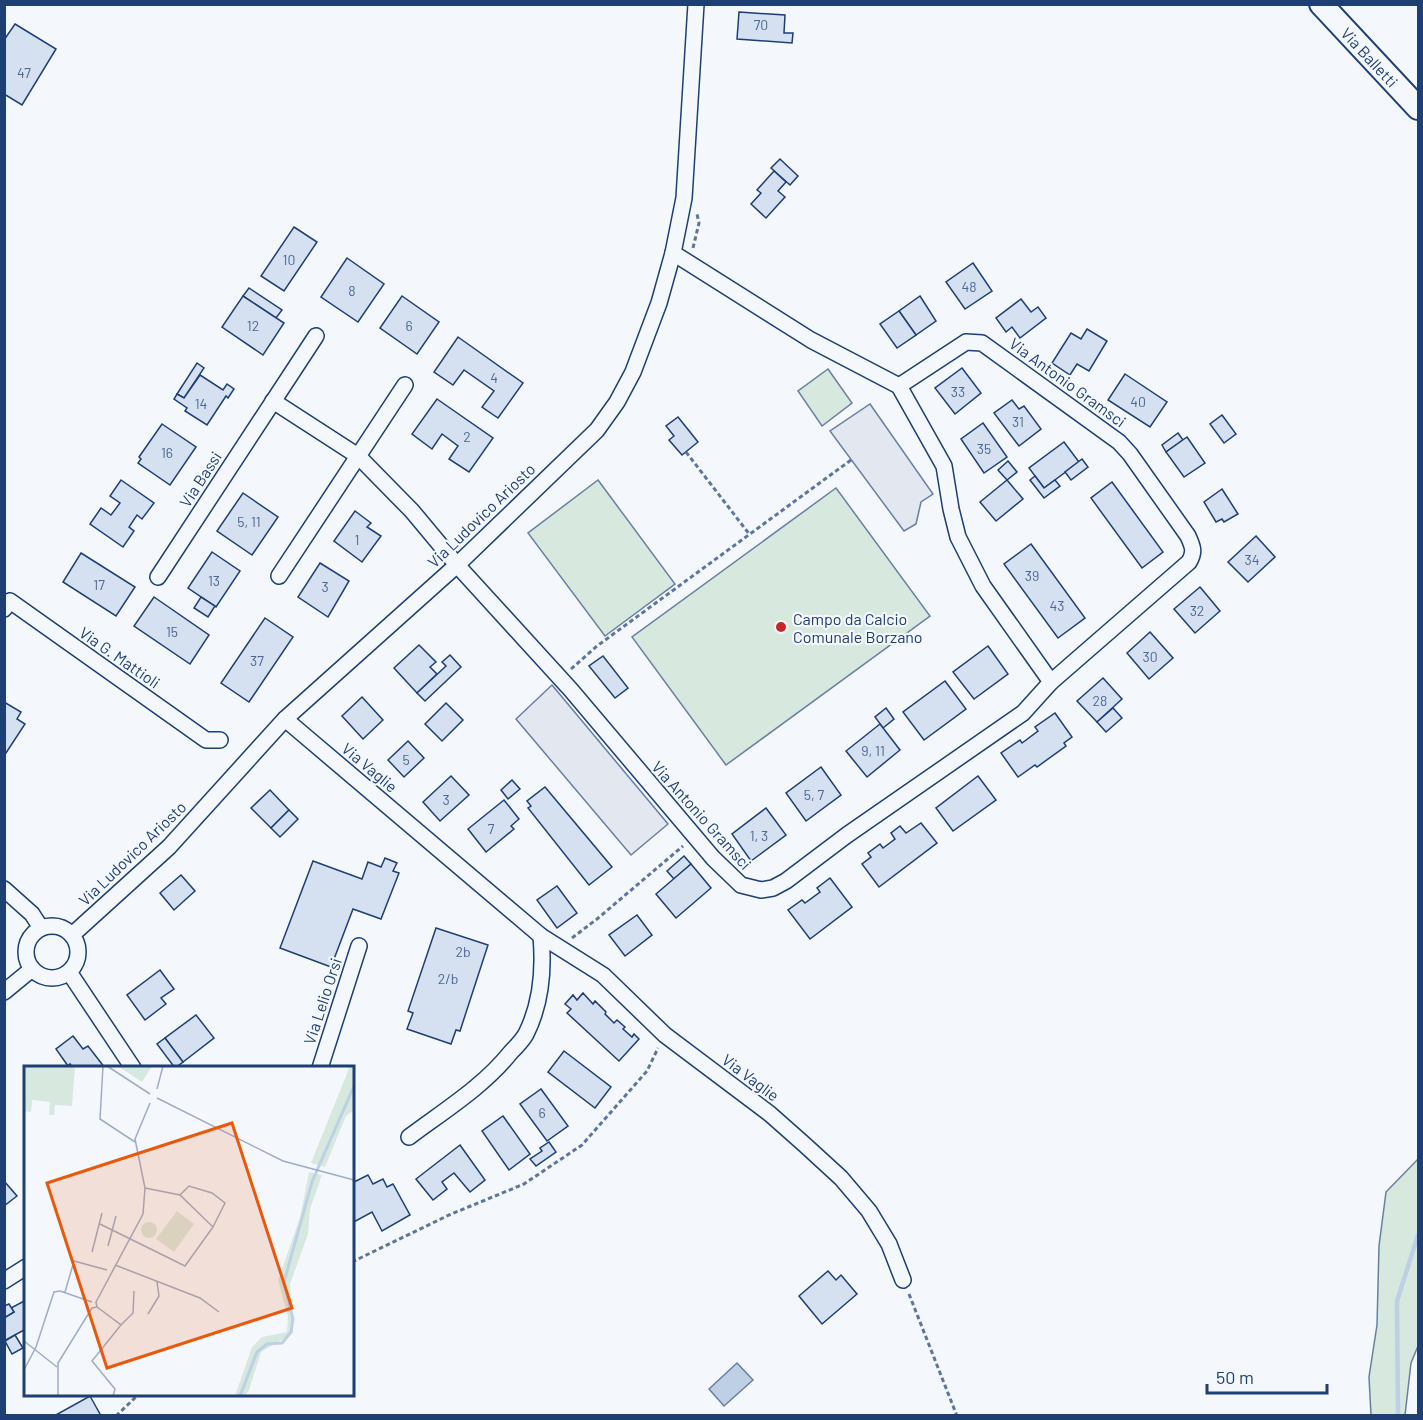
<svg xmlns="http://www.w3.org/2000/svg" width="1423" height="1420" font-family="Barlow,sans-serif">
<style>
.green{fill:#d7e8df;stroke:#687fa3;stroke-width:1.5}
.parking{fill:#e3e8f0;stroke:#687fa3;stroke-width:1.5}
.water{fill:#bed0e5;stroke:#687fa3;stroke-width:1.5}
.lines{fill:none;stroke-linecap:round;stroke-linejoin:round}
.stream{stroke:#bed0e5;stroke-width:4.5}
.building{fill:#d5e0f0;stroke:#1d3f73;stroke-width:1.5}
.street-casing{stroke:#1d3f73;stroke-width:18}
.primary-casing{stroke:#1d3f73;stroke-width:26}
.path{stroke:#5e769c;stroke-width:3;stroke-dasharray:4.5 3;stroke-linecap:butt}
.street{stroke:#f4f7fb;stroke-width:15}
.primary{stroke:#f4f7fb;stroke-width:22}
.poi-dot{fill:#c62828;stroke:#f4f7fb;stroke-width:2}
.labels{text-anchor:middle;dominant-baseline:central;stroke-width:4.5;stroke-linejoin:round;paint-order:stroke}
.number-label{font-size:14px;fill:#4b6792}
.street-label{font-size:16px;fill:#1d3f73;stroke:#f4f7fb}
.poi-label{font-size:16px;fill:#1d3f73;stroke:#f4f7fb;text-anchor:start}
.inset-river{fill:none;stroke:#bed0e5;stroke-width:3}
.inset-road{fill:none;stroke:#9eadc5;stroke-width:1.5}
.view{fill:#e8590c;fill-opacity:0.15;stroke:#e8590c;stroke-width:3}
.inset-edge{fill:none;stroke:#1d3f73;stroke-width:3}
</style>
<rect width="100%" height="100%" fill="#f4f7fb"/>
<!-- green -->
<g class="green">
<path d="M828,369l24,34 -30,23 -24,-35z"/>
<path d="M598,480l77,104 -70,52 -77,-103z"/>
<path d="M836,488l94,128 -204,149 -94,-128z"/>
<path d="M1418,1159v187l-7,17 -6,52h-34l-2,-38 8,-52 2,-79 7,-54z"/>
</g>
<!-- parking -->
<g class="parking">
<path d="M870,404l63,90 -12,8 -5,22 -12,7 -74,-100z"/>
<path d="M552,685l116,139 -37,31 -115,-136z"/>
</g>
<!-- water -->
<path class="water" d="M737,1363l16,17 -29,26 -15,-17z"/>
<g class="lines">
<!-- stream -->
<path class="stream" d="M1398,1416l-1,-115 21,-66"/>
</g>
<!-- building -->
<g class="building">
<path d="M739,12l46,3 -1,18h9l-1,10 -55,-4z"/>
<path d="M15,24l41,25 -34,56 -18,-11v-54z"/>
<path d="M780,159l18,17 -8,9 -19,-17z"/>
<path d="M774,171l12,11 -8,9 7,6 -19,21 -15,-14 10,-11 -4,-3z"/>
<path d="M294,227l23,15 -33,49 -23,-15z"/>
<path d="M347,258l37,26 -26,38 -37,-25z"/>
<path d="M973,263l19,28 -27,18 -19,-27z"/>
<path d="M249,288l33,22 -6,8 -33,-22z"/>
<path d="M243,296l41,27 -21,32 -41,-28z"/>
<path d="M402,296l37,26 -22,32 -37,-26z"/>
<path d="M920,296l16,25 -20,14 -17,-24z"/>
<path d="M1021,299l10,13 7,-5 8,11 -26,20 -8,-11 -6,5 -10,-14z"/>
<path d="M899,311l17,24 -19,13 -17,-24z"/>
<path d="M1087,329l20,12 -18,30 -12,-7 -7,11 -18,-12 19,-30 10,6z"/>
<path d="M458,337l65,46 -25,35 -16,-11 12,-16 -30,-21 -11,15 -19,-13z"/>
<path d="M197,363l7,5 -20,30 -7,-4z"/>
<path d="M962,368l19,25 -26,21 -20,-26z"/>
<path d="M1125,374l42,28 -17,25 -42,-27z"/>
<path d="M200,375l23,15 4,-6 7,5 -6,9 -2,-2 -19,29 -22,-14 2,-3 -13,-9 3,-5 7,4z"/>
<path d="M437,399l56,39 -24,34 -20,-13 9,-13 -16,-12 -10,15 -20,-15z"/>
<path d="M1012,400l7,9 5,-3 17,23 -22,17 -25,-33z"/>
<path d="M1222,415l14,19 -12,9 -14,-19z"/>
<path d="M678,417l20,25 -16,13 -13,-15 5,-4 -8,-10z"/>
<path d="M983,423l24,34 -23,16 -23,-34z"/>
<path d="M162,424l34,23 -26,38 -32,-22 3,-4 -2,-2z"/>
<path d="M1178,433l5,7 -17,12 -4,-7z"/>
<path d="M1187,437l18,26 -21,14 -18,-25z"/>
<path d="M1064,442l15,20 -35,26 -15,-20z"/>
<path d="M1082,459l6,8 -17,13 -6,-8z"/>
<path d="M1008,461l9,11 -10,8 -9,-10z"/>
<path d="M1035,476l9,12 11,-8 5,6 -16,12 -14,-18z"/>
<path d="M121,480l33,23 -12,16 -5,-4 -8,12 5,4 -11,16 -33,-23 11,-16 10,7 9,-12 -10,-7z"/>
<path d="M1007,480l16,19 -27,22 -16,-19z"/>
<path d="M1112,482l51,70 -21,16 -51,-70z"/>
<path d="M1222,489l16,25 -14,8 -2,-3 -6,3 -12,-20z"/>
<path d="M243,493l35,24 -26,38 -35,-24z"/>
<path d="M355,511l16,12 -4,4 14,9 -19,26 -28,-21z"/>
<path d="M1256,536l19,21 -27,25 -20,-20z"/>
<path d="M1031,544l54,74 -27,20 -54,-74z"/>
<path d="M212,552l28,19 -24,36 -28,-19z"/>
<path d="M81,553l54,34 -19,29 -53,-34z"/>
<path d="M320,563l29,18 -21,36 -30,-20z"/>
<path d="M1200,587l20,24 -25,22 -21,-24z"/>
<path d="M154,597l55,38 -19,29 -56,-38z"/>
<path d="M201,597l14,9 -7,11 -14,-9z"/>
<path d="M265,618l28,19 -44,65 -28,-19z"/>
<path d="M1150,632l23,26 -24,21 -22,-26z"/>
<path d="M419,645l17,17 -6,5 7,7 -20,19 -23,-25z"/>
<path d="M988,646l20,28 -34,25 -21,-27z"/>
<path d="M450,655l11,12 -36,34 -8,-8 29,-27 -4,-4z"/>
<path d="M603,656l25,32 -13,10 -26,-32z"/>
<path d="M1103,678l19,21 -25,23 -20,-21z"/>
<path d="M945,681l21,28 -42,31 -21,-28z"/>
<path d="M362,697l21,23 -20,19 -21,-23z"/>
<path d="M4,702l17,10 -4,7 8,5 -21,32z"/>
<path d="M446,703l17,17 -21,21 -17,-17z"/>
<path d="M886,708l8,11 -11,9 -8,-11z"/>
<path d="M1113,708l9,10 -16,14 -9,-10z"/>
<path d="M1055,713l17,24 -8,6 2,3 -29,21 -2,-2 -17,12 -17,-24 19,-13 2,3 16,-12 -3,-4z"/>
<path d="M880,724l20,26 -33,27 -21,-26z"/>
<path d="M408,741l16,17 -20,19 -16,-17z"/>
<path d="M821,767l20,28 -35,26 -20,-28z"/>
<path d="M451,776l18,19 -29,26 -17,-19z"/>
<path d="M978,776l18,24 -43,31 -17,-23z"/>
<path d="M512,780l8,9 -12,10 -7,-9z"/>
<path d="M545,787l67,80 -23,18 -61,-77 3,-2 -4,-5z"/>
<path d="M270,790l19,20 -18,18 -20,-20z"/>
<path d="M504,800l15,19 -8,7 3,3 -28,23 -18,-23z"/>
<path d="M766,808l20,27 -35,26 -19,-27z"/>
<path d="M289,810l9,9 -18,18 -9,-9z"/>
<path d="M921,823l16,20 -58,44 -17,-23 9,-7 -3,-4 12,-9 3,4 12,-9 -4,-6 9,-7 6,7z"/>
<path d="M684,856l7,8 -17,15 -7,-8z"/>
<path d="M385,858l12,5 -4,8 6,2 -18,46 -28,-10 -22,58 -51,-19 33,-87 49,18 6,-17 13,5z"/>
<path d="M691,864l20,24 -35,30 -20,-24z"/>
<path d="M181,875l14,16 -21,19 -14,-17z"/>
<path d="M830,878l22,29 -42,32 -22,-29 14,-10 3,3 15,-11 -3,-4z"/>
<path d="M557,886l20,27 -20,15 -20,-28z"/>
<path d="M637,915l15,20 -27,21 -16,-21z"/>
<path d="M436,928l52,17 -28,86 -4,-1 -5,14 -44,-15 6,-16 -5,-2z"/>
<path d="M160,970l14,19 -13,9 5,6 -21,16 -18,-25z"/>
<path d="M583,993l10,11 2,-3 11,11 -1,2 9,9 3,-3 8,7 -2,2 9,8 2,-3 5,5 -20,22 -52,-48 4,-4 -6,-5 8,-9 4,5z"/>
<path d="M196,1015l18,23 -31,24 -18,-24z"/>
<path d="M73,1036l10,13 5,-3 17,22h-32l-3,-4 -2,2 -12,-17z"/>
<path d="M165,1038l18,24 -8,6 -18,-24z"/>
<path d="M564,1051l47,36 -16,21 -47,-36z"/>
<path d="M541,1089l27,37 -21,15 -27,-37z"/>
<path d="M503,1116l27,38 -21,16 -27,-39z"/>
<path d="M549,1142l7,10 -20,14 -6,-7 12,-8 -2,-3z"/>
<path d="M460,1145l25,35 -15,12 -16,-19 -12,9 5,7 -14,11 -17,-21z"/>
<path d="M368,1175l5,9 10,-5 4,8 6,-3 17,31 -28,16 -10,-19 -20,11v-40z"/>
<path d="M4,1181l13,15 -13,10z"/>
<path d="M828,1271l8,9 5,-5 16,19 -35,30 -23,-28z"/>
<path d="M26,1300v32l-2,-2 -20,11v-23l10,-6 -3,-4z"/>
<path d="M9,1304l5,8 -10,6v-12z"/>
<path d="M15,1335l8,13 -11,6 -7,-13z"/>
<path d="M90,1396l10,18 -3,2h-43z"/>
</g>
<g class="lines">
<defs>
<g id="street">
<path d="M899,386l67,-44 16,1 137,99 11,12 58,82c5,11 7,16 1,26l-138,120"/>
<path d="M273,401l85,55 54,55 45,54 114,125 142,168 28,27 20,5 12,-2 13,-7 61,-46 176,-122 28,-31 -68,-96 -25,-49 -7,-28 -7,-43 -45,-80 -88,-46 -138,-87"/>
<path d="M279,576l126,-191"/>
<path d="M158,577l158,-241"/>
<path d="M4,609l6,-8 196,139h14"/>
<path d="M285,719l256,217 62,39 62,60 105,79 35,31 36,33 28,33 20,33 14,36"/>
<path d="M4,889l28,25 9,14"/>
<circle cx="52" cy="952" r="26"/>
<path d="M72,935l97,-88 116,-128 172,-154 140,-135 20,-28 16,-30 26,-69 14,-50 11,-55 12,-194"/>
<path d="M69,972l64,96"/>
<path d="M4,992l28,-23"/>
<path d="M320,1068l39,-122"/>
<path d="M409,1137c36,-27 74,-50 102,-85 5,-5 11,-11 15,-18 15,-30 18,-65 15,-98"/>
<path d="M4,1281l22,-14"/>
</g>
<g id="primary">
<path id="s1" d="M1321,4l97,104"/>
</g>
</defs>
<!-- street casing -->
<use href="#street" class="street-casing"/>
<!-- primary casing -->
<use href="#primary" class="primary-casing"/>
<!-- path -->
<g class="path">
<path d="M693,248l6,-25 -2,-9"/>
<path d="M686,452l64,83"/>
<path d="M571,669l26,-23 254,-186"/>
<path d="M572,938l25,-19 86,-73"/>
<path d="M352,1262l97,-47 75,-31 58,-39 65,-74 11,-23"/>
<path d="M909,1294l48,122"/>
<path d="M116,1416l23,-22"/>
</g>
<!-- street -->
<use href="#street" class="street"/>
<!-- primary -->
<use href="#primary" class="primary"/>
</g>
<!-- markers -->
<circle class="poi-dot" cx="781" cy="627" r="6"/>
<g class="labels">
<!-- number labels -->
<g class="number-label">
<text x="761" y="24">70</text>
<text x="24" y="72">47</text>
<text x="289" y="259">10</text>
<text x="969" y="286">48</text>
<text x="352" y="290">8</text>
<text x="253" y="325">12</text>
<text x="409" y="325">6</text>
<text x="494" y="377">4</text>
<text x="958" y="391">33</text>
<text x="1138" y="401">40</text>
<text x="201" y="403">14</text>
<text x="1018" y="421">31</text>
<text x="467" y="436">2</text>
<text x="984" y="448">35</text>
<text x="167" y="452">16</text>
<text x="249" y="521">5, 11</text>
<text x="357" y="539">1</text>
<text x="1252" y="559">34</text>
<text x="1032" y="575">39</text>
<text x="214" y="580">13</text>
<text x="99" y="584">17</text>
<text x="325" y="586">3</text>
<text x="1057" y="605">43</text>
<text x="1197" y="610">32</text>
<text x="172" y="631">15</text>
<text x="1150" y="656">30</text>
<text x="257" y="660">37</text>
<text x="1100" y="700">28</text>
<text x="873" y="750">9, 11</text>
<text x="406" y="759">5</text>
<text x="814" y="794">5, 7</text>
<text x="446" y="799">3</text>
<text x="491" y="828">7</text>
<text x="759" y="835">1, 3</text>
<text x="463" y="951">2b</text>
<text x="448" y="978">2/b</text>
<text x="542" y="1112">6</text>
</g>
<!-- street labels -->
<g class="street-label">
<text stroke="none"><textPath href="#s1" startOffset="72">Via Balletti</textPath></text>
<text transform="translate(1068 382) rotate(36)">Via Antonio Gramsci</text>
<text transform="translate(200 479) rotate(-57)">Via Bassi</text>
<text transform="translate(481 515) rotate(-44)">Via Ludovico Ariosto</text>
<text transform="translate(120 657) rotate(35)">Via G. Mattioli</text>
<text transform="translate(370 767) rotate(40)">Via Vaglie</text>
<text transform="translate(702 815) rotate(48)">Via Antonio Gramsci</text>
<text transform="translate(132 853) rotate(-44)">Via Ludovico Ariosto</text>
<text transform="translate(322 1001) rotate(-72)">Via Lelio Orsi</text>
<text transform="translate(751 1077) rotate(37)">Via Vaglie</text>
</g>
<!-- poi labels -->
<g class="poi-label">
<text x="793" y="618">Campo da Calcio<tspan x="793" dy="18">Comunale Borzano</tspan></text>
</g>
</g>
<!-- overview -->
<g transform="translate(24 1066)">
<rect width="330" height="330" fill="#f4f7fb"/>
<path d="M0,0h51l-3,40 -17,-1 -1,10h-5l1,-13 -18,-2 -1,12 -7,-1zM94,0h34l-10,16zM326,0h4v44l-8,6 -21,51 -14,-4zM285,106l13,3 -12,34 -2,25 -18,50 3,49 -32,19 -12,38 -4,6h-10l17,-49 10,-10 25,-5 1,-15 -10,-37 22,-62zM153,145l17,13 -20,28 -18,-13zM117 164a8 8 0 1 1 16 0a8 8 0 1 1-16 0Z" fill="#d7e8df"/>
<path class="inset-river" d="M216,330l17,-44 10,-8 15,-1 9,-11 2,-13 -9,-37 28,-100 42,-96"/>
<path class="inset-road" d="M79,0l-3,53 35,23M83,0l43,28M133,23l6,-23M133,32l126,63 71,19M156,129l9,-9 23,7 13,10 -12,24M76,158l85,42 28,-39 -33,-32 -35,-7M84,180l8,-30M68,186l10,-39M91,199l85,33 19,14M41,226l9,-31 33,9M73,241l24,18 -29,36 23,28 -2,7M124,248l11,-18 -2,-14M97,259l12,-12 1,-22M0,275l33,26M0,304l12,-23 18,-55 6,-1 32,11M34,330v-33l34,-55 5,-1 -1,-5 47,-88 2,-26 -10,-49 15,-36"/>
<path class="view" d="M208,57l60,185 -185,60 -60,-185z"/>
<rect width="330" height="330" class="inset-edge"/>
</g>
<!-- border -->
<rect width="1423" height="1420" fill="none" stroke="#1d3f73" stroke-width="12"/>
<!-- scale -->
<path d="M1207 1384v9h120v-9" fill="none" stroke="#1d3f73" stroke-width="3"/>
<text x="1216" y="1384" font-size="18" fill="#1d3f73" stroke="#f4f7fb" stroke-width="4.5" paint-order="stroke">50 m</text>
</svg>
